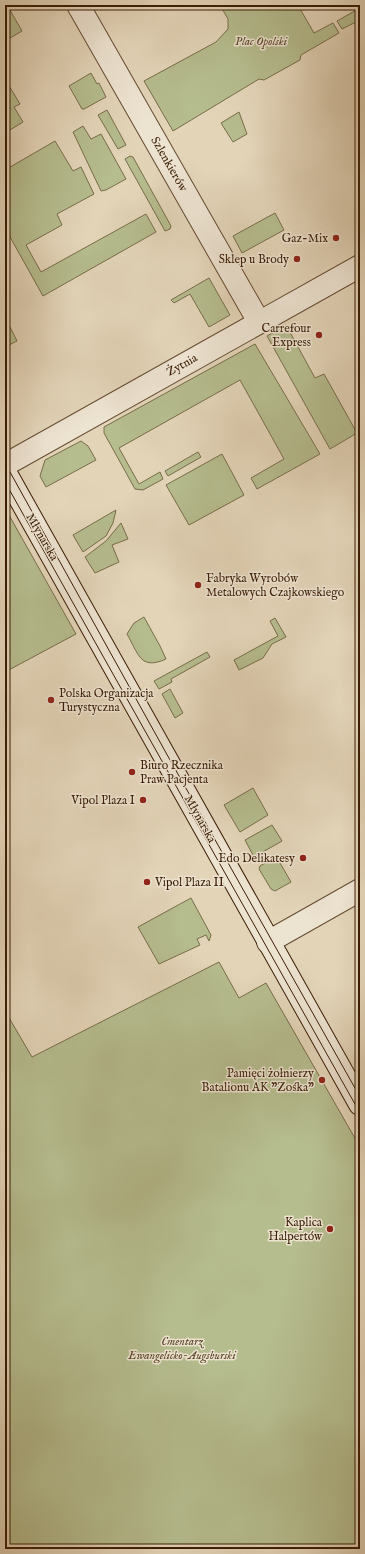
<svg xmlns="http://www.w3.org/2000/svg" width="365" height="1554" font-family="'IM FELL English',serif">
<style>
.green{fill:#b5bc8e;stroke:#786c49}
.lines{fill:none;stroke-linecap:round;stroke-linejoin:round}
.street-casing{stroke:#644a31;stroke-width:24}
.secondary-casing{stroke:#3a1c04;stroke-width:24}
.street{stroke:#ede3d1;stroke-width:22}
.secondary{stroke:#ede3d1;stroke-width:22}
.tram{stroke:#3a1c04;stroke-width:1}
.poi-dot{fill:#8f2418;stroke:#ede3d1;stroke-width:1.5}
.labels{text-anchor:middle;dominant-baseline:central;stroke-width:3;stroke-linejoin:round;paint-order:stroke}
.park-label{font-size:12px;font-style:italic;fill:#594426;stroke:#ede3d1}
.street-label{font-size:12px;fill:#3a1c04;stroke:#ede3d1}
.poi-label{font-size:12px;fill:#3a1c04;stroke:#ede3d1;text-anchor:end}
</style>
<rect width="100%" height="100%" fill="#e3d4b8"/>
<filter id="stains"><feTurbulence type="fractalNoise" baseFrequency=".005" numOctaves="4"/><feColorMatrix values="0 0 0 0 .2 0 0 0 0 .09 0 0 0 0 .02 0 0 0 .5 -.17"/></filter>
<radialGradient id="worn" r=".72"><stop offset=".6" stop-color="#630" stop-opacity="0"/><stop offset="1" stop-color="#630" stop-opacity=".3"/></radialGradient>
<!-- green -->
<g class="green">
<path d="M7,5l15,26 -17,10v-35z"/>
<path d="M220,5h83l-4,2 15,26 19,-10 6,10 -38,22 -1,5 -36,20 -5,-1 -86,52 -29,-50 72,-39 12,-13v-10z"/>
<path d="M360,8v12l-18,9 -5,-8z"/>
<path d="M91,73l6,11 2,-1 7,14 -22,12h-2l-13,-23z"/>
<path d="M5,79l15,25 -6,3 9,15 -18,11z"/>
<path d="M107,110l19,35 -8,4 -20,-34z"/>
<path d="M239,112l8,22 -14,8 -12,-19z"/>
<path d="M83,126l8,13 10,-5 25,45 -20,11 -5,1 -28,-59z"/>
<path d="M55,141l18,30 8,-4 13,27 -37,20 5,11 -36,20 15,27 105,-58 10,18 -113,64 -38,-68v-58z"/>
<path d="M130,156l3,1 38,69 -1,3 -5,2 -40,-72z"/>
<path d="M275,213l9,17 -42,23 -9,-17z"/>
<path d="M209,278l21,37 -21,12 -19,-33 -16,9 -3,-3z"/>
<path d="M286,325l29,53 9,-4 33,59 -27,16 -63,-113z"/>
<path d="M10,327l7,14 -12,6v-17z"/>
<path d="M255,344l65,110 -63,35 -6,-11 33,-19 -44,-79 -121,68 20,36 21,-12 3,7 -20,11 -8,-1 -31,-56v-6z"/>
<path d="M81,441l7,5 8,14 -50,27 -6,-11 5,-16z"/>
<path d="M198,452l3,5 -33,19 -3,-5z"/>
<path d="M222,454l22,41 -55,30 -23,-40z"/>
<path d="M5,508l71,126 -71,38z"/>
<path d="M116,510l-3,13 -7,13 -23,16 -10,-17z"/>
<path d="M121,523l7,16 -16,6 7,17 -24,11 -10,-16 21,-16z"/>
<path d="M144,617l16,29 6,13c-26,12 -28,-6 -39,-25l7,-11z"/>
<path d="M275,618l11,19 -14,7 -9,14 -24,12 -5,-10 44,-24 -8,-15z"/>
<path d="M207,652l3,5 -39,22 1,3 -13,7 -5,-8z"/>
<path d="M170,689l13,24 -8,5 -13,-24z"/>
<path d="M253,788l15,27 -28,17 -16,-27z"/>
<path d="M272,825l10,16 -28,16 -9,-17z"/>
<path d="M276,856l15,26 -16,9 -4,-2 -12,-20 1,-3z"/>
<path d="M191,898l20,37 -2,6 -3,-6 -9,4 3,6 -41,19 -21,-37z"/>
<path d="M219,962l20,36 27,-15 94,164v402h-355v-538l27,46z"/>
</g>
<g class="lines">
<defs>
<g id="street">
<path d="M78,5l181,317"/>
<path d="M5,465l355,-199"/>
<path d="M268,942l92,-52"/>
</g>
<path id="secondary" d="M5,472l355,632"/>
</defs>
<!-- street casing -->
<use href="#street" class="street-casing"/>
<!-- secondary casing -->
<use href="#secondary" class="secondary-casing"/>
<!-- street -->
<use href="#street" class="street"/>
<!-- secondary -->
<use href="#secondary" class="secondary"/>
<!-- tram -->
<g class="tram">
<path d="M5,463l160,288 195,346"/>
<path d="M5,482l355,631"/>
</g>
</g>
<!-- markers -->
<g class="poi-dot">
<circle cx="336" cy="238" r="4"/>
<circle cx="297" cy="259" r="4"/>
<circle cx="319" cy="335" r="4"/>
<circle cx="198" cy="585" r="4"/>
<circle cx="51" cy="700" r="4"/>
<circle cx="132" cy="772" r="4"/>
<circle cx="143" cy="800" r="4"/>
<circle cx="303" cy="858" r="4"/>
<circle cx="147" cy="882" r="4"/>
<circle cx="322" cy="1080" r="4"/>
<circle cx="330" cy="1229" r="4"/>
</g>
<g class="labels">
<!-- park labels -->
<g class="park-label">
<text x="261" y="41">Plac Opolski</text>
<text x="182" y="1341">Cmentarz<tspan x="182" dy="14">Ewangelicko-Augsburski</tspan></text>
</g>
<!-- street labels -->
<g class="street-label">
<text transform="translate(169 164) rotate(60)">Szlenkierów</text>
<text transform="translate(182 365) rotate(-29)">Żytnia</text>
<text transform="translate(42 537) rotate(60)">Młynarska</text>
<text transform="translate(200 819) rotate(61)">Młynarska</text>
</g>
<!-- poi labels -->
<g class="poi-label">
<text x="328" y="238">Gaz-Mix</text>
<text x="289" y="259">Sklep u Brody</text>
<text x="311" y="328">Carrefour<tspan x="311" dy="14">Express</tspan></text>
<text x="206" y="578" text-anchor="start">Fabryka Wyrobów<tspan x="206" dy="14">Metalowych Czajkowskiego</tspan></text>
<text x="59" y="693" text-anchor="start">Polska Organizacja<tspan x="59" dy="14">Turystyczna</tspan></text>
<text x="140" y="765" text-anchor="start">Biuro Rzecznika<tspan x="140" dy="14">Praw Pacjenta</tspan></text>
<text x="135" y="800">Vipol Plaza I</text>
<text x="295" y="858">Edo Delikatesy</text>
<text x="155" y="882" text-anchor="start">Vipol Plaza II</text>
<text x="314" y="1073">Pamięci żołnierzy<tspan x="314" dy="14">Batalionu AK "Zośka"</tspan></text>
<text x="322" y="1222">Kaplica<tspan x="322" dy="14">Halpertów</tspan></text>
</g>
</g>
<!-- margin -->
<rect width="365" height="1554" fill="none" stroke="#e3d4b8" stroke-width="20"/>
<rect x="6" y="6" width="353" height="1542" fill="none" stroke="#3a1c04" stroke-width="2"/>
<rect x="10" y="10" width="345" height="1534" fill="none" stroke="#3a1c04"/>
<rect width="100%" height="100%" filter="url(#stains)"/>
<rect width="100%" height="100%" fill="url(#worn)"/>
</svg>
